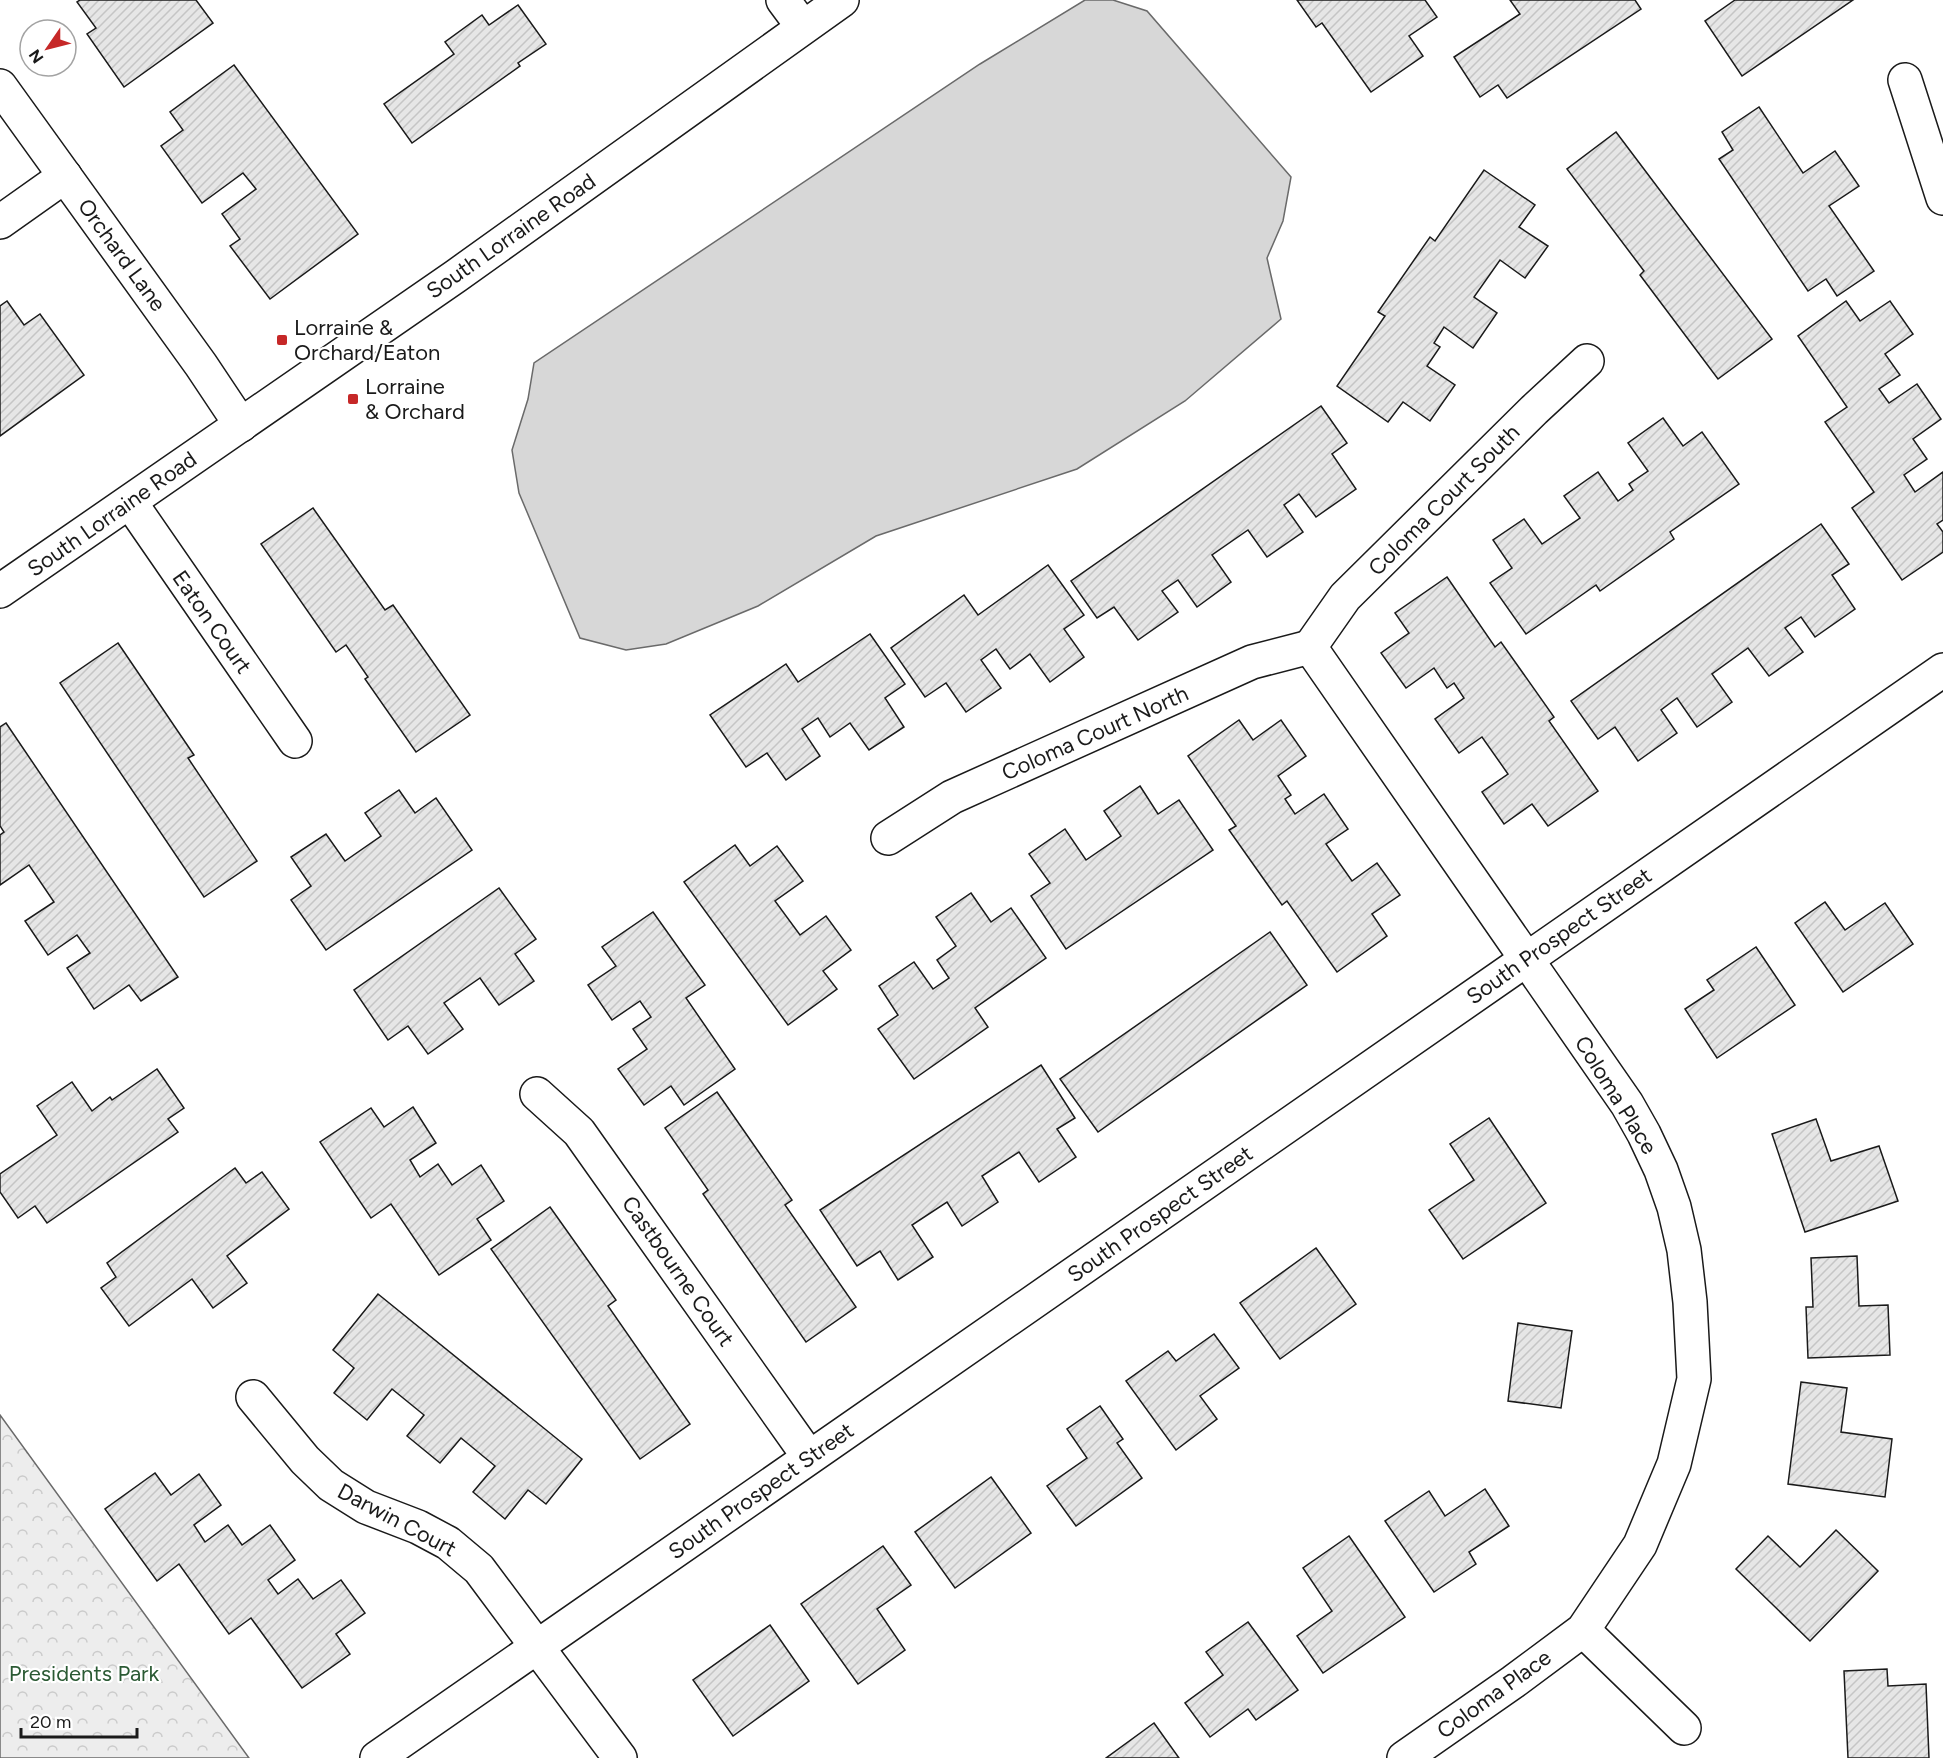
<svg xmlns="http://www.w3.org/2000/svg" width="1943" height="1758" font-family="Figtree,sans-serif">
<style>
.park{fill:url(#park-crowns);stroke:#6a6a6a;stroke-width:1.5}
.water{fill:#d7d7d7;stroke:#6a6a6a;stroke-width:1.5}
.building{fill:url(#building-hatch);stroke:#1a1a1a;stroke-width:1.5}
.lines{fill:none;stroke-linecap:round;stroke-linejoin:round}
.minor-casing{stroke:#1a1a1a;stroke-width:36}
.minor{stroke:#fff;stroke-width:33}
.poi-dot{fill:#c62828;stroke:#fff;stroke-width:2}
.labels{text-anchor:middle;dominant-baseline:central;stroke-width:4.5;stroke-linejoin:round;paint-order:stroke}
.street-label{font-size:22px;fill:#1a1a1a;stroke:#fff}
.poi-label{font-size:22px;fill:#1a1a1a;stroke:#fff;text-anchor:start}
.park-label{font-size:22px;fill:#2b5a34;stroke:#fff}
</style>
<defs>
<pattern id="park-crowns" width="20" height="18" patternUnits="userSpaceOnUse" patternTransform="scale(1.5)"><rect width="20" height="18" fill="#ededed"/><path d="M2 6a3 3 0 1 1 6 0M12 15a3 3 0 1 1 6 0" fill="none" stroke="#cbcbcb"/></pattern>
<pattern id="building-hatch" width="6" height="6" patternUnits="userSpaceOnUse" patternTransform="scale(1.5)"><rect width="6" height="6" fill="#e6e6e6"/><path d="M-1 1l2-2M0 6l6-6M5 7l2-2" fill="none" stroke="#c5c5c5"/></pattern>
</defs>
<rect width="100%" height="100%" fill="#fff"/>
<!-- park -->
<path class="park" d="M0,1415l249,343h-249z"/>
<!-- water -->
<path class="water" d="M1085,0h28l34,11 144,166 -8,44 -16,37 14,61 -96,82 -108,68 -201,67 -118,70 -92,38 -40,6 -46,-12 -61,-145 -7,-43 16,-51 6,-36 446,-299z"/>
<!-- building -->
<g class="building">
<path d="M80,0h116l17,23 -89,64 -37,-53 9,-6 -19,-26z"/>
<path d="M1297,0h128l12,17 -28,19 14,20 -52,36 -49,-69 -6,4z"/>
<path d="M1510,0h125l6,9 -134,89 -9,-13 -18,12 -26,-40 66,-43z"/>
<path d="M1735,0h118l-111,76 -37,-55z"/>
<path d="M518,5l28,39 -28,19 2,3 -108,77 -28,-39 70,-50 -9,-12 37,-27 7,10z"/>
<path d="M234,65l124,169 -88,65 -40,-53 10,-7 -18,-25 34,-25 -13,-16 -41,30 -41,-57 22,-16 -13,-18z"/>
<path d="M1759,107l44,66 32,-22 24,35 -30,20 45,65 -37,25 -11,-17 -18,12 -89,-132 14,-9 -11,-18z"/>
<path d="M1616,132l156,207 -54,40 -78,-104 4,-4 -77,-102z"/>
<path d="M1484,170l51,35 -16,22 29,19 -23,32 -25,-18 -26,37 23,16 -24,35 -29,-21 -10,16 6,4 -13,19 28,19 -25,36 -27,-19 -15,20 -51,-36 48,-70 -7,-4 52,-75 5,4z"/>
<path d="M7,301l17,24 16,-11 44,61 -84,61v-130z"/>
<path d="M1846,301l14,20 30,-20 23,33 -28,20 15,21 -21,14 10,14 28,-19 24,35 -28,20 14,20 -23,16 11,17 28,-20v48l-6,4 6,8v20l-41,28 -50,-72 22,-16 -49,-70 22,-15 -49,-71z"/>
<path d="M1321,406l26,37 -15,11 24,35 -40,28 -17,-23 -15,11 19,27 -36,25 -19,-27 -36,25 19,27 -34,25 -19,-27 -16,11 16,21 -40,28 -24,-33 -17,11 -26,-37z"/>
<path d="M1663,418l20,28 19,-14 37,52 -69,48 4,7 -74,52 -4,-6 -70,49 -36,-51 22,-15 -19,-28 31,-21 18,25 38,-26 -16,-22 34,-24 20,29 15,-11 -4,-6 19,-13 -20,-28z"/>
<path d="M313,508l72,102 8,-5 77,110 -54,37 -51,-73 3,-2 -22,-32 -10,7 -75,-108z"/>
<path d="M1821,524l28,40 -17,11 23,34 -40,28 -14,-20 -16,11 18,24 -34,24 -21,-28 -36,26 20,28 -35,25 -20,-29 -16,12 16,23 -39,28 -23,-34 -17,12 -27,-38z"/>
<path d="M1048,565l36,50 -20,14 20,28 -34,25 -20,-28 -20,15 -14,-20 -15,11 20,28 -35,24 -20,-29 -21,14 -34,-49 73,-53 14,20z"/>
<path d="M1447,577l48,70 6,-5 53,75 -5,4 49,70 -50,35 -16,-22 -28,20 -22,-32 26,-18 -26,-37 -23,16 -24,-34 29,-21 -10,-15 -7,5 -13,-20 -28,20 -25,-35 28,-20 -14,-20z"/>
<path d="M870,634l35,50 -20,14 19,29 -35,23 -19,-27 -20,14 -12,-19 -16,11 18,27 -34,24 -19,-27 -21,14 -36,-52 76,-51 12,18z"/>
<path d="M118,643l76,112 -6,3 69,103 -53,36 -144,-214z"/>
<path d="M1239,720l14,20 28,-20 25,36 -28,20 13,19 -6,4 10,15 29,-20 24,35 -22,15 26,37 25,-18 23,32 -28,19 15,22 -50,36 -50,-71 -5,4 -53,-75 7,-4 -48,-70z"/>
<path d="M6,723l172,254 -37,24 -12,-16 -35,24 -27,-41 23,-15 -13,-18 -29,20 -23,-34 29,-19 -25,-37 -29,20v-50l4,-3 -4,-6v-99z"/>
<path d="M1140,786l18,28 21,-14 34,50 -147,99 -35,-53 19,-13 -21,-29 36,-25 21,31 35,-24 -17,-25z"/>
<path d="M399,790l16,23 21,-15 36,52 -146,100 -35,-50 20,-14 -20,-29 35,-23 19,27 36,-25 -16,-23z"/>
<path d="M735,845l15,21 27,-20 26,35 -28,20 25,34 26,-19 25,34 -28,21 14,18 -49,36 -104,-143z"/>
<path d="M499,888l37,51 -21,15 19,27 -35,24 -19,-27 -36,25 19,26 -35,25 -20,-28 -20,14 -34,-50z"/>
<path d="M971,893l20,29 20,-14 35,50 -71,50 13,19 -74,52 -36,-50 20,-14 -19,-29 35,-24 19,27 16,-11 -12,-18 19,-14 -20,-29z"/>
<path d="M1825,902l20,28 40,-27 28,41 -70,48 -48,-69z"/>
<path d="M653,912l52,73 -19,13 49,71 -51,36 -13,-19 -27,19 -26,-36 29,-20 -14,-20 18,-12 -11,-16 -28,19 -24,-35 28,-19 -14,-19z"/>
<path d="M1270,932l37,53 -209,147 -38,-53z"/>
<path d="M1756,947l39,58 -78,53 -32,-49 29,-19 -7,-10z"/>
<path d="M1041,1065l34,53 -18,11 19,28 -37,25 -20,-30 -37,24 16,26 -36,24 -15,-24 -35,23 21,32 -35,23 -18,-29 -23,15 -37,-56z"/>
<path d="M157,1069l27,39 -16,11 10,13 -131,91 -12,-17 -17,12 -18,-26v-18l57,-39 -20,-29 35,-24 20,29 18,-14 2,3z"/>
<path d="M717,1092l75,108 -7,5 71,102 -50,35 -103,-148 5,-4 -43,-62z"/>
<path d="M413,1107l23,36 -26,17 10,17 18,-13 14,21 29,-20 23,36 -27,18 14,21 -52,35 -48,-71 -20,14 -51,-76 51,-34 13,19z"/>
<path d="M1489,1118l57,85 -83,56 -34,-49 45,-30 -24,-36z"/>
<path d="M1816,1119l15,42 48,-15 19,55 -93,31 -33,-98z"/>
<path d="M235,1168l11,15 16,-11 27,37 -62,47 20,27 -34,25 -21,-29 -63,47 -28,-38 15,-11 -9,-14z"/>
<path d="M550,1207l66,93 -8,6 82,118 -50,35 -149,-210z"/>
<path d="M1316,1248l40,56 -76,55 -40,-56z"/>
<path d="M1857,1256l2,50 29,-1 2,50 -82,3 -2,-51h7l-2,-49z"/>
<path d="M378,1294l204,165 -36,45 -18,-14 -23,29 -32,-27 22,-26 -34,-28 -21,25 -33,-27 17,-21 -32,-26 -25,31 -33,-27 20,-25 -21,-18z"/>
<path d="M1518,1323l54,8 -11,77 -53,-7z"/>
<path d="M1214,1334l25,34 -39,28 17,23 -41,31 -50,-69 42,-30 8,10z"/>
<path d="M1801,1382l46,6 -6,44 51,7 -7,58 -97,-13z"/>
<path d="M1100,1406l23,33 -6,4 25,35 -66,48 -29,-40 40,-28 -20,-29z"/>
<path d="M155,1473l16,22 28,-21 22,31 -27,20 11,17 23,-17 14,20 28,-20 25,35 -27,20 10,14 20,-15 15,20 28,-19 24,33 -29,21 14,20 -48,34 -51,-70 -22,16 -50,-70 -22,17 -52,-72z"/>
<path d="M991,1477l40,56 -76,55 -40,-56z"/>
<path d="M1485,1489l24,37 -40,26 7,12 -42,28 -49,-71 44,-30 16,25z"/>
<path d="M1836,1530l42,41 -68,70 -74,-72 32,-33 32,31z"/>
<path d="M1349,1536l56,81 -82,56 -26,-37 35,-25 -29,-43z"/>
<path d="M883,1546l28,39 -34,24 28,41 -47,34 -57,-80z"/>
<path d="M1248,1622l50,68 -42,30 -8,-11 -38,28 -25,-34 38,-28 -17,-23z"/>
<path d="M770,1625l39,56 -76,55 -40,-56z"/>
<path d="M1887,1669l1,17 38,-2 3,74h-81l-4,-87z"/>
<path d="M1154,1723l25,35h-73z"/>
</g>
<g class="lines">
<defs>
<g id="minor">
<path d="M783,0l20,27"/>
<path d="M1905,80l38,118"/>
<path d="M0,86l201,279 40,60"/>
<path d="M0,222l65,-46"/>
<path d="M130,502l165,239"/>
<path d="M0,591l456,-315 386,-276"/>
<path d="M1310,647l317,457 17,30 17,36 13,37 10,43 6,52 4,77 -20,85 -34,81 -57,85 -70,52 -109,76"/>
<path d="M1310,647l35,-50 189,-187 53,-49"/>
<path d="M888,838l64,-41 300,-135 58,-15"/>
<path d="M537,1094l42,38 230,325"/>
<path d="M253,1397l52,63 26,25 35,22 52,20 30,16 31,26 141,189"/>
<path d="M1583,1630l101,98"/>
<path d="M377,1758l1566,-1088"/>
</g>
</defs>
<!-- minor casing -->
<use href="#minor" class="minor-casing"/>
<!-- minor -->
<use href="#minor" class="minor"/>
</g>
<!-- markers -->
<g class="poi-dot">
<rect x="276" y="334" width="12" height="12" rx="3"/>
<rect x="347" y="393" width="12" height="12" rx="3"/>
</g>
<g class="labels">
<!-- street labels -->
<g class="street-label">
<text transform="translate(511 236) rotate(-35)">South Lorraine Road</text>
<text transform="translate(122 255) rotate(54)">Orchard Lane</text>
<text transform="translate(1444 500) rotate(-45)">Coloma Court South</text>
<text transform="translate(112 514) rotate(-35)">South Lorraine Road</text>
<text transform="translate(212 622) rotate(55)">Eaton Court</text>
<text transform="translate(1095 733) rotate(-24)">Coloma Court North</text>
<text transform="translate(1559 936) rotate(-35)">South Prospect Street</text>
<text transform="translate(1616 1095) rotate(58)">Coloma Place</text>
<text transform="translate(1160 1214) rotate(-35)">South Prospect Street</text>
<text transform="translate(678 1271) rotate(55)">Castbourne Court</text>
<text transform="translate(761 1491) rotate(-35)">South Prospect Street</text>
<text transform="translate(397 1520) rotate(28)">Darwin Court</text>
<text transform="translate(1494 1694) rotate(-36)">Coloma Place</text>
</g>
<!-- poi labels -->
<g class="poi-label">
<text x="294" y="327">Lorraine &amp;<tspan x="294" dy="25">Orchard/Eaton</tspan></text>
<text x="365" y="386">Lorraine<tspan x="365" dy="25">&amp; Orchard</tspan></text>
</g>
<!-- park labels -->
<g class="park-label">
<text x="84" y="1673">Presidents Park</text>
</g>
</g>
<!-- north arrow -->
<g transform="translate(48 48) rotate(235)"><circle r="28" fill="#ffffff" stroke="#a3a3a3" stroke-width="1.5"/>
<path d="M0-4.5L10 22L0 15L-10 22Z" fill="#c62828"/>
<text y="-9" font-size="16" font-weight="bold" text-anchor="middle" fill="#1a1a1a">N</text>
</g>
<!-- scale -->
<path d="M21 1728v9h116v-9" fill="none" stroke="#1a1a1a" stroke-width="3"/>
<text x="30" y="1728" font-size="18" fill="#1a1a1a" stroke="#ffffff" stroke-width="4.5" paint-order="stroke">20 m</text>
</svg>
